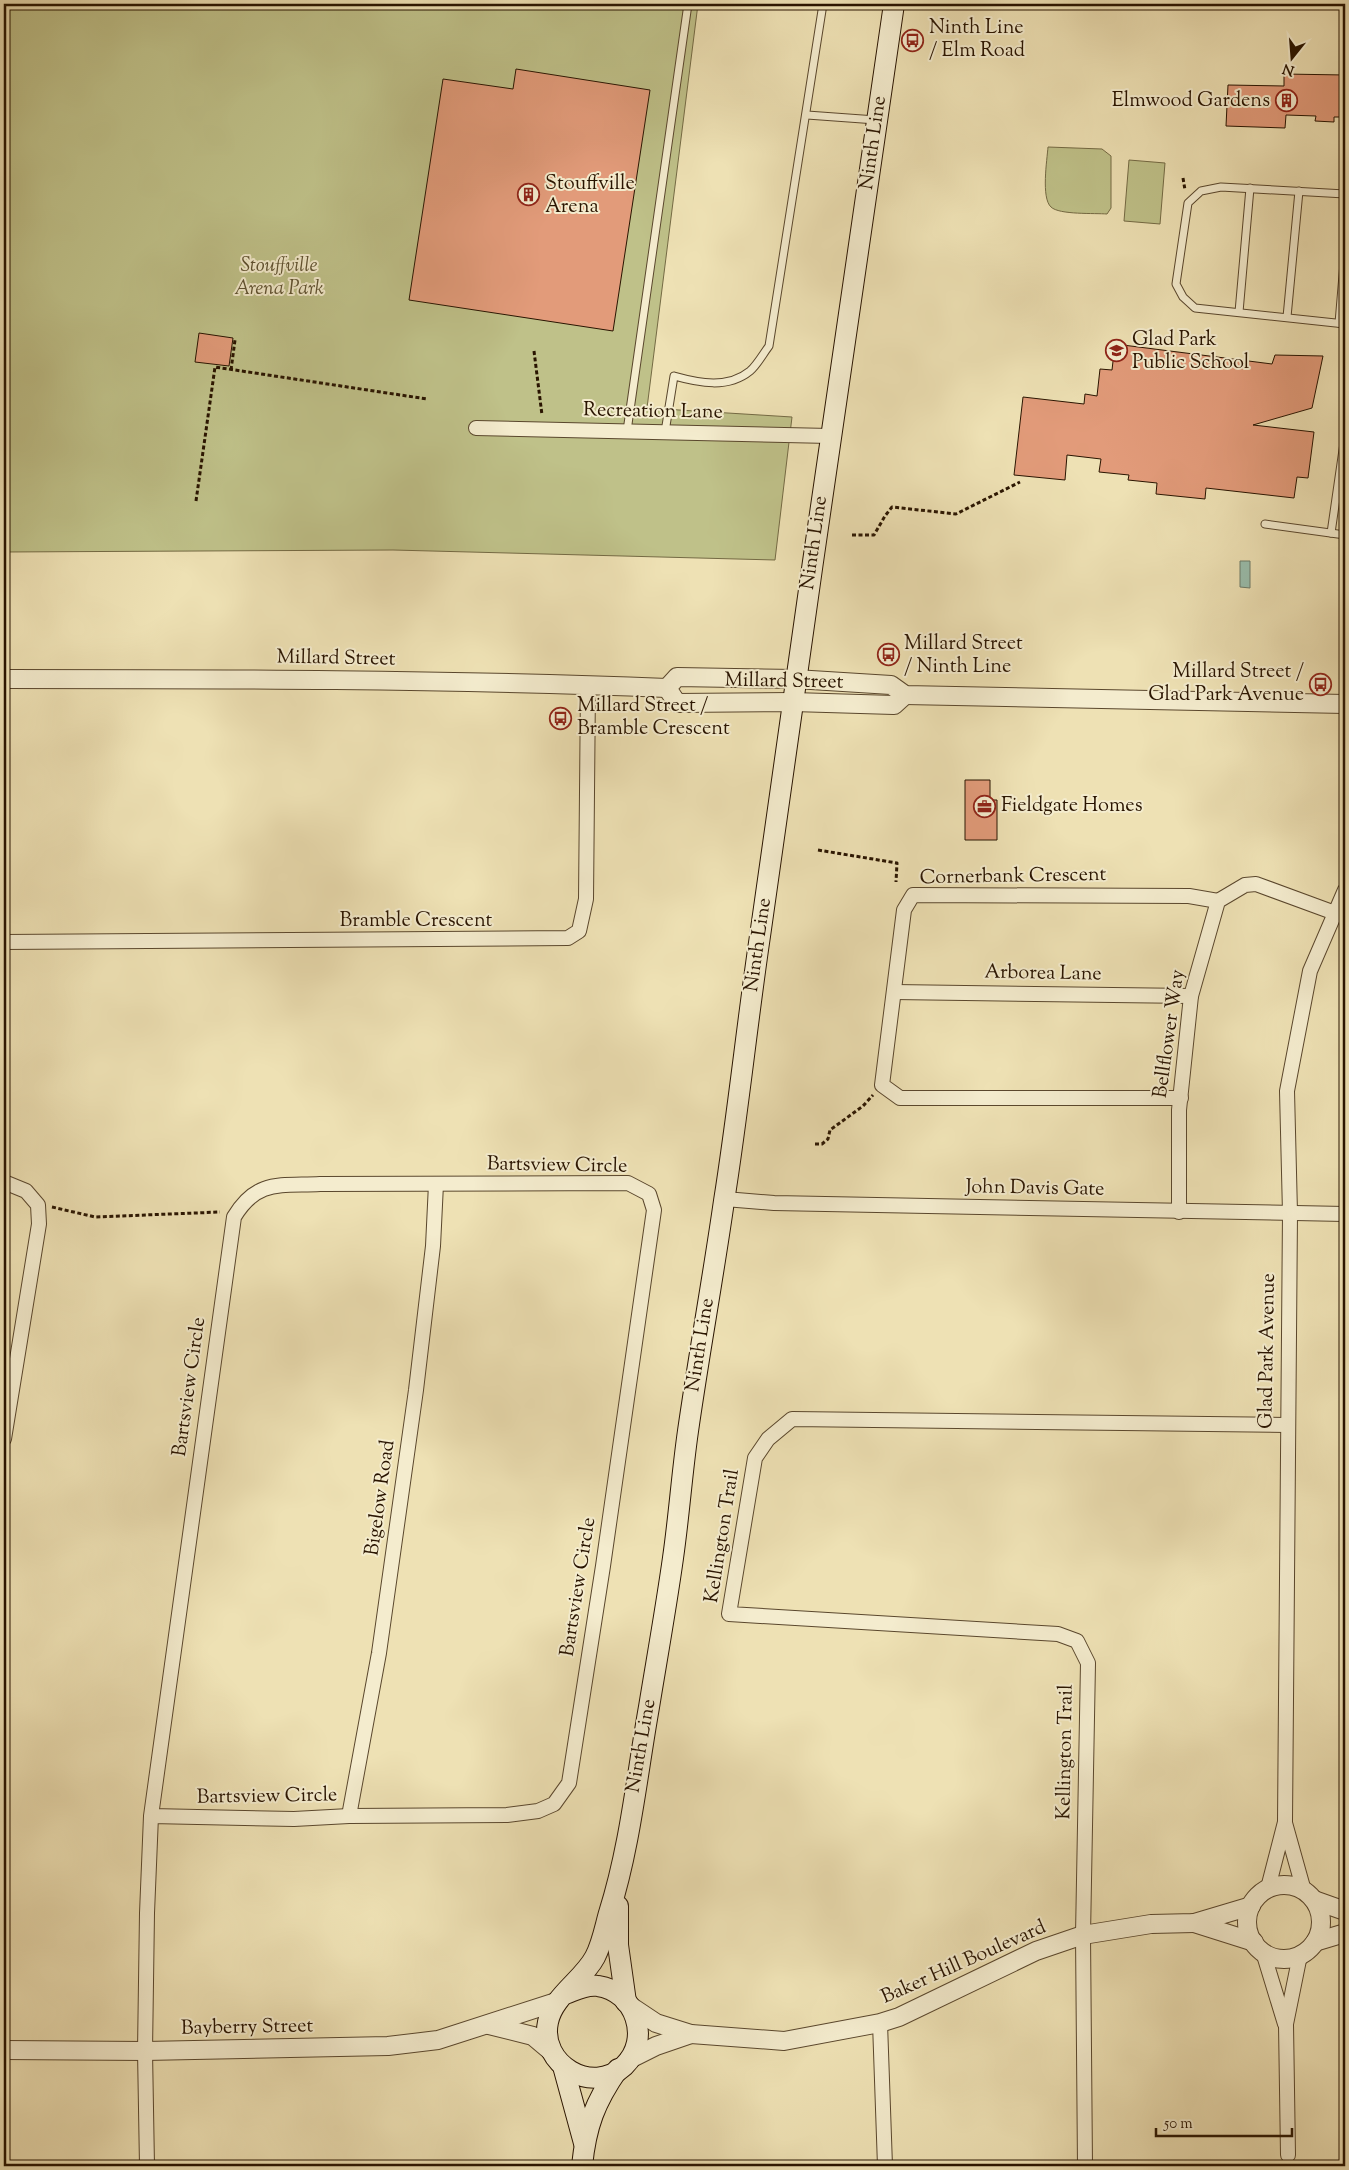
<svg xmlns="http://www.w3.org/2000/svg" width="1349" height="2170" font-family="'Sorts Mill Goudy',serif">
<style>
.green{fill:#bfc189;stroke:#746a44}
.water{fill:#99bead;stroke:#6c7a68}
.building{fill:#e29b7a;stroke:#291400}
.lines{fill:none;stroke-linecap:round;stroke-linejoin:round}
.service-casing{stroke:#5a472d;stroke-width:9}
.minor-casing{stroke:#5a472d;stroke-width:16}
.tertiary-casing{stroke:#5a472d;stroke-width:20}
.secondary-casing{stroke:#291400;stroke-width:22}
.path{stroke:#291400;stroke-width:3;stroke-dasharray:4 2.5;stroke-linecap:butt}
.service{stroke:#f4ecce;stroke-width:7}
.minor{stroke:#f4ecce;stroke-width:14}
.tertiary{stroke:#f4ecce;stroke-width:18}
.secondary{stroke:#f4ecce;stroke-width:20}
.labels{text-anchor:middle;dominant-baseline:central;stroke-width:4;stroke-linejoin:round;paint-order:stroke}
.poi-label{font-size:20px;fill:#291400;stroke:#f4ecce;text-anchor:start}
.street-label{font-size:20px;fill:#291400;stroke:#f4ecce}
.park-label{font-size:20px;font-style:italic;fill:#5e5130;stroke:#f4ecce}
</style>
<rect width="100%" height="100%" fill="#eee1b4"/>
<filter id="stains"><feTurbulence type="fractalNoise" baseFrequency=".004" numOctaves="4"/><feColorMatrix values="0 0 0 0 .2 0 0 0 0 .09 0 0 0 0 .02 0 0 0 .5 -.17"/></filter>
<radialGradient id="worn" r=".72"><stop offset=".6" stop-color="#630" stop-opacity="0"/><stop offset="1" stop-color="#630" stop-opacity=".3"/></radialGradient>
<!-- green -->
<g class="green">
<path d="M4,4h694l-51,404 145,9 -17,143 -382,-10 -389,2z"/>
<path d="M1048,147l54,2 9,7v52l-4,6c-12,-1 -48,1 -56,-7 -10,-9 -4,-47 -3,-60z"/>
<path d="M1129,160l36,3 -5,61 -36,-3z"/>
</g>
<!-- water -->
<path class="water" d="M1240,561h10v27l-10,-1z"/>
<!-- building -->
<g class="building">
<path d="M516,69l134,21 -37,241 -204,-31 34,-221 70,10z"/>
<path d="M1284,74l61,1v42h-11v5l-19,-1 1,-5 -30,-1 -1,13 -59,-2 2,-41 56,1z"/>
<path d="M199,333l34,5 -4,28 -34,-4z"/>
<path d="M1115,344l157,20 3,-9 48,1 -11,52 -59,17 61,7 -6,46 -11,-1 -3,21 -88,-10 -1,11 -49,-5 1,-11 -29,-3 1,-5 -30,-3 2,-13 -34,-4 -2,25 -51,-5 9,-78 61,7 1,-10 12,2 3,-27 12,1z"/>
<path d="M965,780h25v20h7v40h-32z"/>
</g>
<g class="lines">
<defs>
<g id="service">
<path d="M807,115l69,5"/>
<path d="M1345,194l-124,-7 -20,4 -13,12 -12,81 7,13 12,11 150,16"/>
<path d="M1239,312l11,-124"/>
<path d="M1287,317l12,-126"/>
<path d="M1339,323l6,-72"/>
<path d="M627,431l61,-427"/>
<path d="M665,432l9,-56c25,7 54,13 76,-5 7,-6 13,-17 19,-25l54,-342"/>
<path d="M1265,524l80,11"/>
<path d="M1331,533l14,-97"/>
</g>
<g id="minor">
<path d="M476,428l354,8"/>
<path d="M4,942l564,-4 11,-7 7,-32 2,-214"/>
<path d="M894,992l297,4"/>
<path d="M1181,1098h-281l-18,-13 22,-175 9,-15 276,1 29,5"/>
<path d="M4,1182l22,9 12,14 1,19 -35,215"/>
<path d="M725,1199l49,4 571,11"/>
<path d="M1179,1212v-102l12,-114 27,-95 27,-16 11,-1 79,29"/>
<path d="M349,1816l30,-163 37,-263 17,-144 3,-62"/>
<path d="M1285,1823l19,68"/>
<path d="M1268,1888l17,-66 5,-609 -3,-122 23,-120 35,-81"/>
<path d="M1263,1952l22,72"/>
<path d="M880,2023l5,143"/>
<path d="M1288,2155l-2,-131 14,-69"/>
<path d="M147,2166l-2,-115 2,-138 4,-97 83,-599c23,-38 46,-31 86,-33l308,-1 21,11 5,16 -51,356 -34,217 -15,21 -16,7 -31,4 -158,1 -55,3 -143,-3"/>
<path d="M1085,2166l-2,-231 5,-272 -11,-22 -19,-7 -329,-20 26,-156 13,-19 24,-20 495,6"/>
</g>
<g id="tertiary">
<path d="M4,679c221,0 442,0 663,9"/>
<path d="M667,688l10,-11 118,2 96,6 14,10 440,9"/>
<path d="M667,688l10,15 116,-1 101,3 11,-10"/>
<circle cx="1284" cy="1922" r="37"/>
<path d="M1314,1900l31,11"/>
<path d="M1194,1923l60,19"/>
<path d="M1315,1942l30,-9"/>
<path d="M629,2005l27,18 35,11 93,7 96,-18 19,-6 137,-66 47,-16 68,-11 43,-1 57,-17"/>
<path d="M489,2025l44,11 19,16"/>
<path d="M4,2050l141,1 243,-5 50,-6 121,-39"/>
<path d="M628,2060l28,-14 35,-12"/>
</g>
<g id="secondary">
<path d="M618,1906v39l8,57"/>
<path d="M565,1994c11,-4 21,-10 33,-8 37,5 54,53 26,80 -32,30 -85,-2 -76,-44 5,-26 35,-42 47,-65 7,-13 10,-30 14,-44 21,-66 28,-138 40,-206 8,-49 17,-99 24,-149 6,-42 9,-85 15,-127 11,-77 25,-153 36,-230 14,-88 23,-177 36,-265 43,-311 89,-621 134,-932"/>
<path d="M563,2066l21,77"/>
<path d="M582,2166c4,-40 13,-64 36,-97"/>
</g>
</defs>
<!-- service casing -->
<use href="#service" class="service-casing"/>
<!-- minor casing -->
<use href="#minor" class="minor-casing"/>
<!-- tertiary casing -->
<use href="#tertiary" class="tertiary-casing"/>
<!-- secondary casing -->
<use href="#secondary" class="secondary-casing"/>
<!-- path -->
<g class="path">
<path d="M1183,178l2,12"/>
<path d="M534,351l8,64"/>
<path d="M231,370l4,-30"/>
<path d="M196,501l19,-134 212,32"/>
<path d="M852,535h22l11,-19 7,-9 64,7 64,-32"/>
<path d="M818,850l79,13 -1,19"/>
<path d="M815,1144h7l6,-5 2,-9 33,-24 10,-11"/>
<path d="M52,1207l43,10 125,-5"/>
</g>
<!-- service -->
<use href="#service" class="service"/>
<!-- minor -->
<use href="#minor" class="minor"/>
<!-- tertiary -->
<use href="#tertiary" class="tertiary"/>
<!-- secondary -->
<use href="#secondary" class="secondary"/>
</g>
<!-- icons -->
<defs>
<symbol id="bus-ring" viewBox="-11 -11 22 22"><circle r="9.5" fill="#f4ecce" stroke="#8f2418" stroke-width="1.5"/><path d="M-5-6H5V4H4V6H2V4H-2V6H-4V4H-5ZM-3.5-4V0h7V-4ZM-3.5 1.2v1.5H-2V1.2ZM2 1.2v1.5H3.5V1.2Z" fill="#8f2418"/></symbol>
<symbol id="building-ring" viewBox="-11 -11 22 22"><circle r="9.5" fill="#f4ecce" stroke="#8f2418" stroke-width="1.5"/><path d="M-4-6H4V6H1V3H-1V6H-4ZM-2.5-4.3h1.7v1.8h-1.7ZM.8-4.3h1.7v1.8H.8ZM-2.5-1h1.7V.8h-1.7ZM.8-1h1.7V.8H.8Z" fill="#8f2418"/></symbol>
<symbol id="school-ring" viewBox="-11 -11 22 22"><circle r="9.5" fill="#f4ecce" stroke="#8f2418" stroke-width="1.5"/><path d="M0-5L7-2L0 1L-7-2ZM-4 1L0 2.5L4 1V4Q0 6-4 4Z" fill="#8f2418"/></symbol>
<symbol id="office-ring" viewBox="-11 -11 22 22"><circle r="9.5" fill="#f4ecce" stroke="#8f2418" stroke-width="1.5"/><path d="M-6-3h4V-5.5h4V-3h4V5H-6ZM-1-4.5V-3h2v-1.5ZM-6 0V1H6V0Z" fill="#8f2418"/></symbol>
</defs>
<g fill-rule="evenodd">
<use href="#bus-ring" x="900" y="28" width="25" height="25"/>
<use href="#building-ring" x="1274" y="88" width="25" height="25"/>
<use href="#building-ring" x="516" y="182" width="25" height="25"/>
<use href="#school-ring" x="1104" y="338" width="25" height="25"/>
<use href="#bus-ring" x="876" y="642" width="25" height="25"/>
<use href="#bus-ring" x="1308" y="672" width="25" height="25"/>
<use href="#bus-ring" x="548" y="706" width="25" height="25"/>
<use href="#office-ring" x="972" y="794" width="25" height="25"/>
</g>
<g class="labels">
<!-- poi labels -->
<g class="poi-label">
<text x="929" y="28">Ninth Line<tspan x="929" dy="23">/ Elm Road</tspan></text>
<text x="1270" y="101" text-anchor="end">Elmwood Gardens</text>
<text x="545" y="184">Stouffville<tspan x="545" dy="23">Arena</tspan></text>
<text x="1132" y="340">Glad Park<tspan x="1132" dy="23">Public School</tspan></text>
<text x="904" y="644">Millard Street<tspan x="904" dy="23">/ Ninth Line</tspan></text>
<text x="1304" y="672" text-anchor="end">Millard Street /<tspan x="1304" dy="23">Glad Park Avenue</tspan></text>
<text x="577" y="706">Millard Street /<tspan x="577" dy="23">Bramble Crescent</tspan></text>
<text x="1001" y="806">Fieldgate Homes</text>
</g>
<!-- street labels -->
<g class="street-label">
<text transform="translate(874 143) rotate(-82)">Ninth Line</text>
<text transform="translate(653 412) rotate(1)">Recreation Lane</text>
<text transform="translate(815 543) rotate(-82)">Ninth Line</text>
<text transform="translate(336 659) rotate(1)">Millard Street</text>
<text transform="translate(784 682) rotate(1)">Millard Street</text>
<text transform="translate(1013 877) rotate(-1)">Cornerbank Crescent</text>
<text x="416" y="921">Bramble Crescent</text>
<text transform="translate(759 945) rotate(-82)">Ninth Line</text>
<text transform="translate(1043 974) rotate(1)">Arborea Lane</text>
<text transform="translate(1170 1034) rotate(-82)">Bellflower Way</text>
<text transform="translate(557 1166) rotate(1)">Bartsview Circle</text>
<text transform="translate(1035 1189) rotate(1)">John Davis Gate</text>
<text transform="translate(701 1345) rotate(-81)">Ninth Line</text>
<text transform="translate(1268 1351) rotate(-89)">Glad Park Avenue</text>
<text transform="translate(190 1387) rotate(-82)">Bartsview Circle</text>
<text transform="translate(381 1498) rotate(-82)">Bigelow Road</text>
<text transform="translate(723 1536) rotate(-81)">Kellington Trail</text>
<text transform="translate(579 1587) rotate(-81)">Bartsview Circle</text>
<text transform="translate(642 1746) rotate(-80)">Ninth Line</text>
<text transform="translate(1066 1752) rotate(-89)">Kellington Trail</text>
<text transform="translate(267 1797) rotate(-1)">Bartsview Circle</text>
<text transform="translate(964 1963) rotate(-24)">Baker Hill Boulevard</text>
<text transform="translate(247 2028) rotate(-1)">Bayberry Street</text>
</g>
<!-- park labels -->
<g class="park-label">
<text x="279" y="266">Stouffville<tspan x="279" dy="23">Arena Park</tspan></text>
</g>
</g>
<!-- margin -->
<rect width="1349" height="2170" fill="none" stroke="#eee1b4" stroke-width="20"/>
<rect x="5" y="5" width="1339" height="2160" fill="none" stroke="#291400" stroke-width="2.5"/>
<rect x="10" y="10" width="1329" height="2150" fill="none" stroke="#291400"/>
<!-- north arrow -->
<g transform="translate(1292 58) rotate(197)" stroke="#f4ecce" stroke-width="4" paint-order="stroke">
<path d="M0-4L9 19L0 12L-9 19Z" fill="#291400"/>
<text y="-8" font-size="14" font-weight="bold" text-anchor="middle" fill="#291400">N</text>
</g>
<!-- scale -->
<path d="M1156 2128v8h136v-8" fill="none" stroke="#291400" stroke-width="2.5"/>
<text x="1164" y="2128" font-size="15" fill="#291400" stroke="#f4ecce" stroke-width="4" paint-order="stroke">50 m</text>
<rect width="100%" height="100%" filter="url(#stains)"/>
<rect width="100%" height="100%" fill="url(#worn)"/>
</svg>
